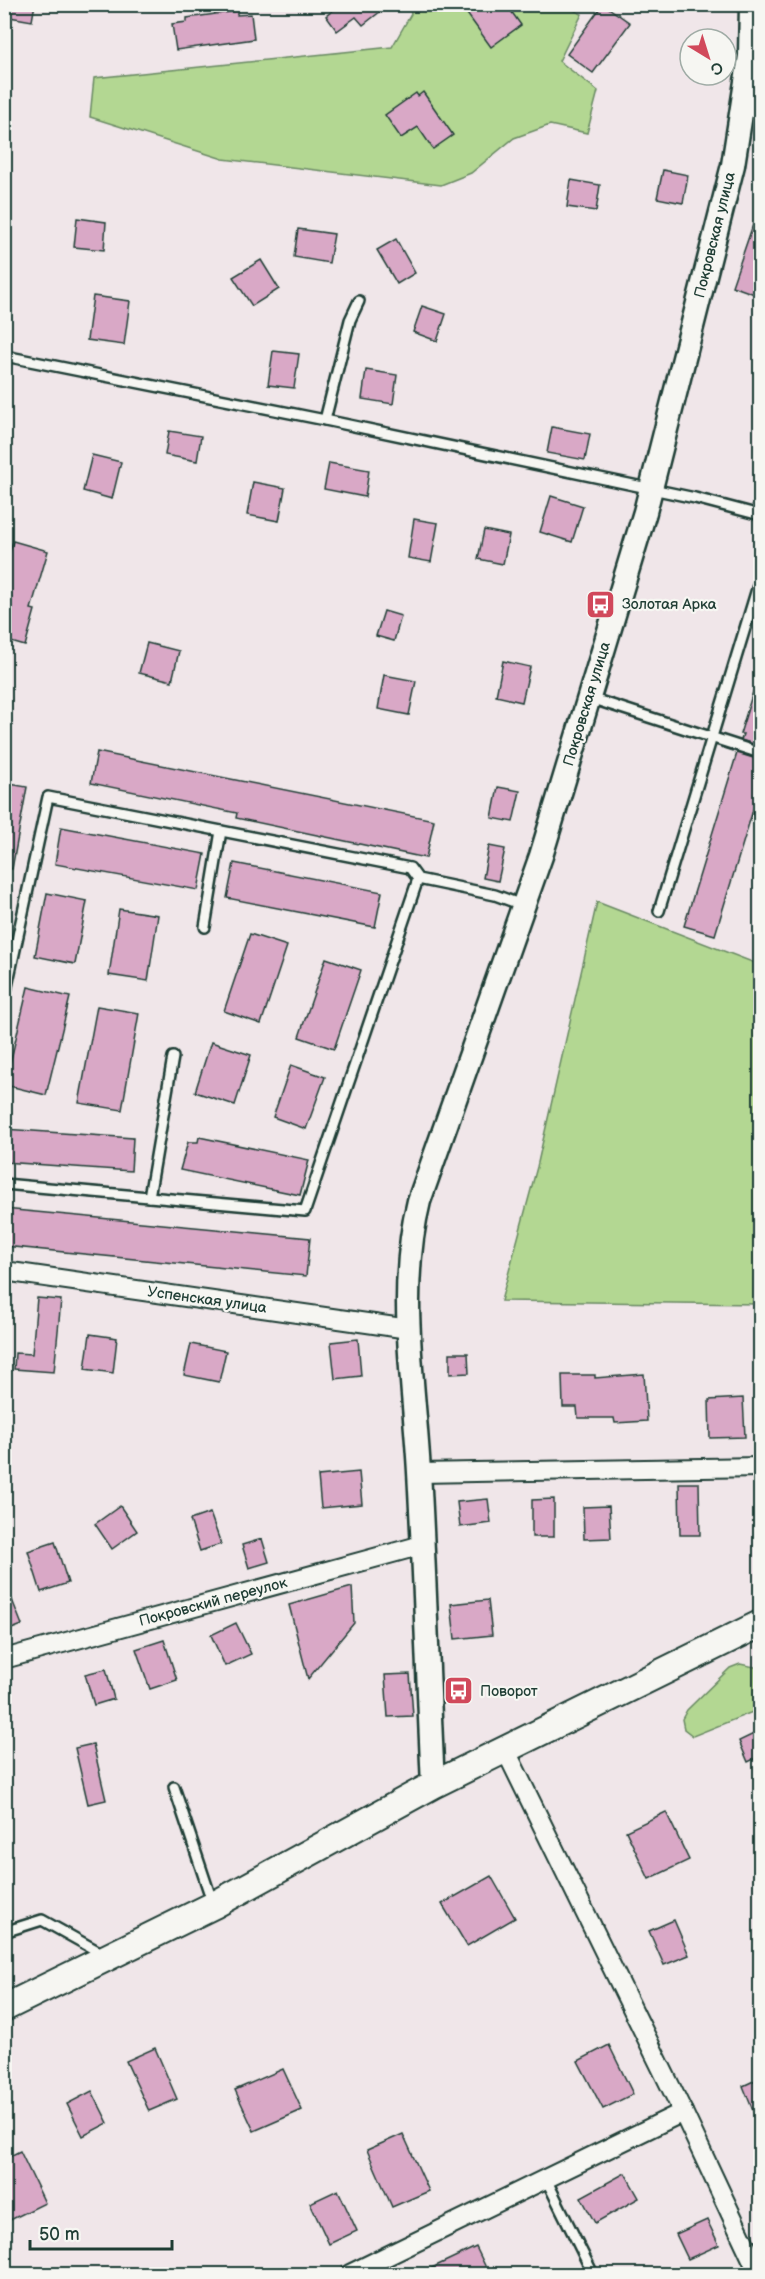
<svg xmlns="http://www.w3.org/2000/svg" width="765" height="2279" font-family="'Balsamiq Sans',sans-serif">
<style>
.green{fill:#b3d792;stroke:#698a63;stroke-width:1.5}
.building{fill:#d9a8c6;stroke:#1f3d34;stroke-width:1.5}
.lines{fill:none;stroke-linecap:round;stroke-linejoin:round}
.service-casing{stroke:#1f3d34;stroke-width:14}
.minor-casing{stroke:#1f3d34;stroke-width:22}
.tertiary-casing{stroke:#1f3d34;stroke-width:27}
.secondary-casing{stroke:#1f3d34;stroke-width:30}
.service{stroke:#f6f6f2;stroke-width:9}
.minor{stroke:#f6f6f2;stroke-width:18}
.tertiary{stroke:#f6f6f2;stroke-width:22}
.secondary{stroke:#f6f6f2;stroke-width:26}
.labels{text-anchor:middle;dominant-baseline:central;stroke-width:4.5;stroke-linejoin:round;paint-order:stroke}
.street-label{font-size:15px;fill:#1f3d34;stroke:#f6f6f2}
.poi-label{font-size:15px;fill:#1f3d34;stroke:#f6f6f2;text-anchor:start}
</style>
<rect width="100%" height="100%" fill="#f0e6e9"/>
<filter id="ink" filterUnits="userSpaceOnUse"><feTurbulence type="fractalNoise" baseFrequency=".0167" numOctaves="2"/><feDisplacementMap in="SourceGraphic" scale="12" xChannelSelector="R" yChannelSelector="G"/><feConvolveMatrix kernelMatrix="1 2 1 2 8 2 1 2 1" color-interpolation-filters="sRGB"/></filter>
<g filter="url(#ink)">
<!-- green -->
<g class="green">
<path d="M409,5h154l19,9 -23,47 39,30 -11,42 -37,-8 -36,13 -43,35 -30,12 -218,-26 -133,-42 4,-39 298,-31 19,-33z"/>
<path d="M597,902l163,63v339l-259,-3 36,-134z"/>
<path d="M740,1664l20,4v41l-67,27 -9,-7 -2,-10 5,-9 43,-42z"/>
</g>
<!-- building -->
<g class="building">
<path d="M4,4h31l-3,17 -28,-5z"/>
<path d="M341,4h49l-27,21 -7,-8 -19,14 -11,-15z"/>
<path d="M460,4h46l15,21 -30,22z"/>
<path d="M603,4l27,19 -37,50 -26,-19z"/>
<path d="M237,11v4l14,-1 3,25 -78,11 -4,-26 15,-2v-4z"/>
<path d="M423,92l30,43 -20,14 -15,-22 -17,11 -16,-23 31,-22 2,3z"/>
<path d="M663,170l25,5 -5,28 -26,-5z"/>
<path d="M571,180l29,5 -4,26 -29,-4z"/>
<path d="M758,210h2v86l-28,-10z"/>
<path d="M77,218l29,4 -2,28 -30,-3z"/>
<path d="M298,229l36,5 -5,29 -35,-6z"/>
<path d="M396,239l19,34 -18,11 -20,-34z"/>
<path d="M261,260l18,29 -27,17 -19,-29z"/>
<path d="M93,296l37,5 -6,44 -37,-5z"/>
<path d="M422,306l24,8 -9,27 -24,-9z"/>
<path d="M273,351l26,3 -5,34 -26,-3z"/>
<path d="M366,370l31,5 -4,29 -31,-5z"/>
<path d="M552,427l38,7 -5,26 -38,-7z"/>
<path d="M169,431l32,5 -4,25 -32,-6z"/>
<path d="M92,455l29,7 -9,37 -29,-8z"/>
<path d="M329,463l40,7 -4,27 -41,-8z"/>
<path d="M253,482l32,6 -6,33 -32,-6z"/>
<path d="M551,496l32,10 -11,36 -32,-10z"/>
<path d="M414,519l24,4 -7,39 -23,-4z"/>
<path d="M484,530l25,5 -6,29 -25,-5z"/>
<path d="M13,541l35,10 -17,58 4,1 -10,36 -21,-6v-69z"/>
<path d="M384,611l17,5 -7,25 -18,-5z"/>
<path d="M147,643l32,8 -7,30 -33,-8z"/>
<path d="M503,661l27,6 -8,35 -26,-6z"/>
<path d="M384,675l32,6 -7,34 -31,-6z"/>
<path d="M757,679l3,1v66l-19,-6 2,-6h-3z"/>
<path d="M97,752l337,68 -8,38 -190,-40 1,-5 -146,-30z"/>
<path d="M737,753l23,7v27l-45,148 -31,-9z"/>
<path d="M4,783l23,4 -15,82h-8z"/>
<path d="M498,787l22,4 -7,31 -21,-4z"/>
<path d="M61,827l144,27 -7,36 -143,-26z"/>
<path d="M489,846l16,3 -7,32 -15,-3z"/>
<path d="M234,863l148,29 -7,35 -148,-29z"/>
<path d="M47,893l40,8 -12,63 -40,-8z"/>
<path d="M119,909l39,6 -10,66 -39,-6z"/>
<path d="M250,934l37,12 -26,78 -37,-13z"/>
<path d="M326,958l35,12 -27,79 -35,-12z"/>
<path d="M28,987l42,10 -24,98 -41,-10z"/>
<path d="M97,1006l42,7 -17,97 -43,-7z"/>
<path d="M211,1042l40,13 -16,50 -40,-13z"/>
<path d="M291,1065l34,12 -19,52 -33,-12z"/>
<path d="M4,1129l129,9 -2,33 -127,-9z"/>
<path d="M199,1137l110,23 -9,35 -120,-25 8,-28h10z"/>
<path d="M4,1209l306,29 -4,38 -302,-30z"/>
<path d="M37,1298l24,2 -7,72 -40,-3 1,-16 17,1z"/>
<path d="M90,1334l27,4 -4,35 -28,-4z"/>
<path d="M358,1339l3,37 -26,3 -4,-37z"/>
<path d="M191,1344l35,7 -7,31 -35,-7z"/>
<path d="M450,1353h18l1,20 -19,1z"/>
<path d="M644,1374l3,47 -32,2 -1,-5h-36l-1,-11h-14l-1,-32h33v3z"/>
<path d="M743,1398l2,39 -35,1 -1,-38z"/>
<path d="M359,1472l3,32 -41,4 -3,-32z"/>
<path d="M679,1483h20l1,52h-20z"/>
<path d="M488,1499l3,24 -31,4 -3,-25z"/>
<path d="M554,1499v38h-22v-37z"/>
<path d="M120,1506l17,25 -25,18 -17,-25z"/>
<path d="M609,1506l2,32 -27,1 -1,-32z"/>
<path d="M210,1513l11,31 -21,7 -10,-31z"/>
<path d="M262,1539l7,23 -20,6 -7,-23z"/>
<path d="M55,1542l13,41 -27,9 -13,-41z"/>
<path d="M5,1582l17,43 -18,7v-49z"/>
<path d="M352,1587l2,36 -46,56 -19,-74z"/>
<path d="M488,1600l4,35 -37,4 -4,-35z"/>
<path d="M236,1623l15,31 -26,12 -14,-31z"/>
<path d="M164,1640l13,40 -27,9 -14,-40z"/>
<path d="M106,1669l8,30 -20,6 -9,-31z"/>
<path d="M410,1674l3,42 -25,1 -3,-42z"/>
<path d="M760,1731v25l-12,6 -9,-21z"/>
<path d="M93,1744l13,56 -18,4 -13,-56z"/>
<path d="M666,1812l23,48 -40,19 -23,-48z"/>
<path d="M491,1876l24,42 -48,28 -25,-42z"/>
<path d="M674,1920l15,35 -25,10 -15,-34z"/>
<path d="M609,2045l24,49 -30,15 -25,-48z"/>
<path d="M155,2048l22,51 -28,12 -23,-50z"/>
<path d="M283,2069l19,41 -48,21 -19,-41z"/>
<path d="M760,2078v50l-17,-42z"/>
<path d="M92,2091l16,32 -25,13 -16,-32z"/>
<path d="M403,2134l26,57 -37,16 -25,-57z"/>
<path d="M20,2151l25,52 -41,20v-64z"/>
<path d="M625,2173l14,25 -44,25 -14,-26z"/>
<path d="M338,2190l19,41 -28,13 -19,-41z"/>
<path d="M707,2220l12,25 -31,14 -12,-25z"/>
<path d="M476,2247l13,27h-70z"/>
</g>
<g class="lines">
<defs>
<g id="service">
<path d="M10,357l315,63 370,78 65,17"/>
<path d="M325,420l25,-100 9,-19"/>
<path d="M590,698l170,55"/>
<path d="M659,911l101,-332"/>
<path d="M205,927l16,-96"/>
<path d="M4,1000l44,-203 362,71 8,11 77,16 27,10"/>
<path d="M4,1184l301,27 113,-332"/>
<path d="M149,1197l24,-140"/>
<path d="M174,1787l39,117"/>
<path d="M4,1932l38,-12 61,34"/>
<path d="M546,2179l47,95"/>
</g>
<g id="minor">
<path d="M4,1271l405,58"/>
<path d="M419,1473l341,-6"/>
<path d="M4,1659l418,-114"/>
<path d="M505,1749l178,363 76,162"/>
<path d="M350,2274l333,-162"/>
</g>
<path id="tertiary" d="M433,1785c-5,-104 -8,-209 -14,-313 -5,-90 -22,-183 0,-271l122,-345 104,-344 88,-347 17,-109 1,-52"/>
<path id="secondary" d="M4,2008l210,-103 219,-120 327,-161"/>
</defs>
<!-- service casing -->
<use href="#service" class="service-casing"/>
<!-- minor casing -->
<use href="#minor" class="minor-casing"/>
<!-- tertiary casing -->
<use href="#tertiary" class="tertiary-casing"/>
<!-- secondary casing -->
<use href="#secondary" class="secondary-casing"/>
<!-- service -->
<use href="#service" class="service"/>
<!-- minor -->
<use href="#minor" class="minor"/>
<!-- tertiary -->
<use href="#tertiary" class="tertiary"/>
<!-- secondary -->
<use href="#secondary" class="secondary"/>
</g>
</g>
<!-- icons -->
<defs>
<symbol id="bus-square" viewBox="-11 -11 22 22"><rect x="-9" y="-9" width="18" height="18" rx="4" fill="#d1495b" stroke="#f6f6f2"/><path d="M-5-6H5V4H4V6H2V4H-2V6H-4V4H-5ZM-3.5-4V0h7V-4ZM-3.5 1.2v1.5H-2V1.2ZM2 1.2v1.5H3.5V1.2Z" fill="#fff"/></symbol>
</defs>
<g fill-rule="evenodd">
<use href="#bus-square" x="584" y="588" width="33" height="33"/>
<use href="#bus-square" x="442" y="1674" width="33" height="33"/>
</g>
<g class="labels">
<!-- street labels -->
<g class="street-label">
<text transform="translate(715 235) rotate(-76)">Покровская улица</text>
<text transform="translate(587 704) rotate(-73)">Покровская улица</text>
<text transform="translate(207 1300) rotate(8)">Успенская улица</text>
<text transform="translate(213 1602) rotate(-15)">Покровский переулок</text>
</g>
<!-- poi labels -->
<g class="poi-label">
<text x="622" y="604">Золотая Арка</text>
<text x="480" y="1691">Поворот</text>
</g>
</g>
<!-- margin -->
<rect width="765" height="2279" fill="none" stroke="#f6f6f2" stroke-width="24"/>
<rect x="12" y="12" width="741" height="2255" fill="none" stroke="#1f3d34" stroke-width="2" filter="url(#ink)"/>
<!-- north arrow -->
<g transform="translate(708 57) rotate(142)"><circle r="28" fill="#f6f6f2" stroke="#a0aca6" stroke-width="1.5"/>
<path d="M0-4.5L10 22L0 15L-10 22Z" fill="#d1495b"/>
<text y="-9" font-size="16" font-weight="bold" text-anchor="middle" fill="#1f3d34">С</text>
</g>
<!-- scale -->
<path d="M30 2240v9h142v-9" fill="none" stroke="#1f3d34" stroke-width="3"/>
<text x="39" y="2240" font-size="18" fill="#1f3d34" stroke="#f6f6f2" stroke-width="4.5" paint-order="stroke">50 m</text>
</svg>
